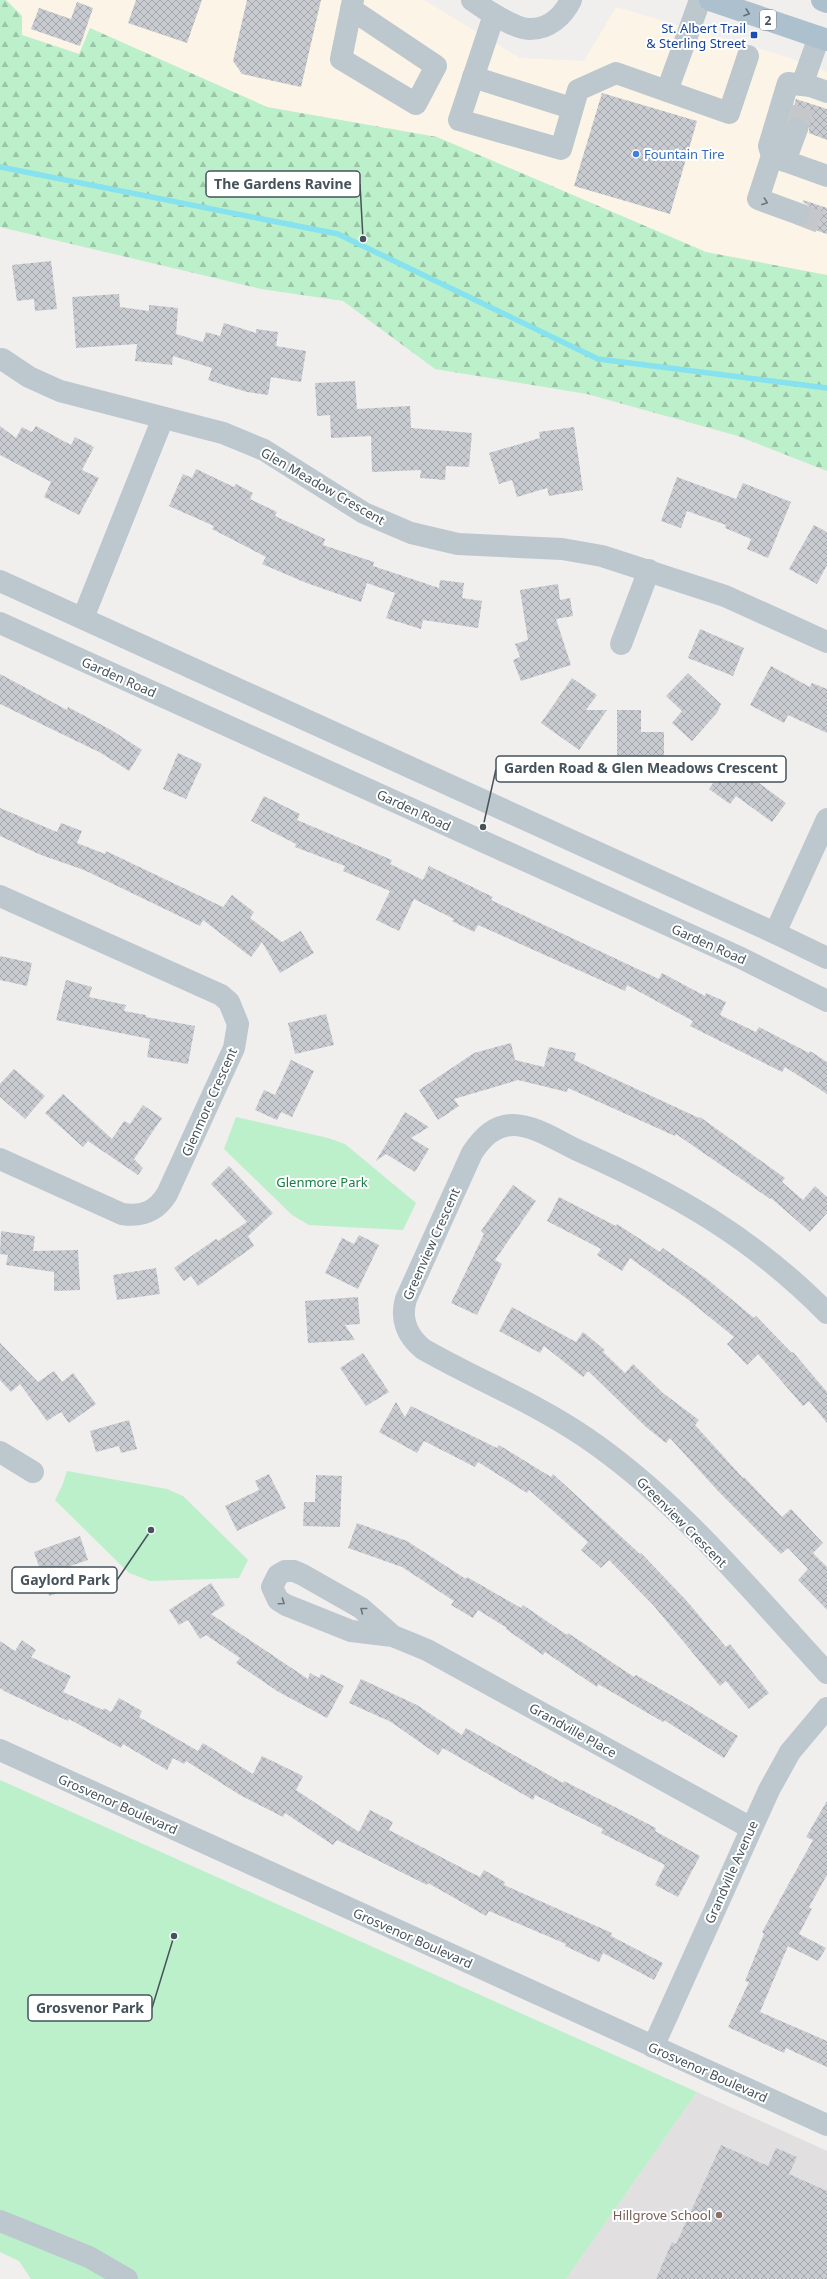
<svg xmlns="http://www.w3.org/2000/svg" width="827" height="2279" font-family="'Noto Sans',sans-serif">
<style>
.commercial{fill:#fcf4e6}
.education{fill:#e2dfe0}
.forest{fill:url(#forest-firs)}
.park{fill:#bbf0ca}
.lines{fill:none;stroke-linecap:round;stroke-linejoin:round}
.stream{stroke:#86e2ee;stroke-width:5.5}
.building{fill:url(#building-cross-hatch)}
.minor-tunnel{stroke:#c6c7ca;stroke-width:22;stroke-dasharray:22 11;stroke-linecap:butt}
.minor{stroke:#bcc7ce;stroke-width:22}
.major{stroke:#adc0ce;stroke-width:22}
.oneway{stroke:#606e78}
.oneway2{stroke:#69767e}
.transit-dot{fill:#1a4fb4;stroke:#fff;stroke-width:1.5}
.shop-dot{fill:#3f7fe0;stroke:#fff;stroke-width:1.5}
.education-dot{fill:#8d6e63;stroke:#fff;stroke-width:1.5}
.labels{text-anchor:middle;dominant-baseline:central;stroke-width:4;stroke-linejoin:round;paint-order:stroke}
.shield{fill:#fff;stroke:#7e878d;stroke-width:1}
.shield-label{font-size:12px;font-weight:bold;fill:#46535c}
.transit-label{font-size:13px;fill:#164399;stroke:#fff;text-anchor:end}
.shop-label{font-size:13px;fill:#366cbe;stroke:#fff;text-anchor:start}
.street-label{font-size:13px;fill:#46535c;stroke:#fff}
.park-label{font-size:13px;fill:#147f40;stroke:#fff}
.education-label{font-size:13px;fill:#785e54;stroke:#fff;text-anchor:end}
.leader{fill:none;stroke:#46535c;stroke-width:1.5}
.callout-dot{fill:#46535c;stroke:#fff;stroke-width:1.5}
.callout{fill:#fff;stroke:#46535c;stroke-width:1.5}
.callout-label{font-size:14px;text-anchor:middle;font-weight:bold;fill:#46535c}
</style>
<defs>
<pattern id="forest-firs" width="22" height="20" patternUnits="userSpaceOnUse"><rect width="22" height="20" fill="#bbf0ca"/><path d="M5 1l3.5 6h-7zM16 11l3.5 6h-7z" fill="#9ac5a7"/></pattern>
<pattern id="building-cross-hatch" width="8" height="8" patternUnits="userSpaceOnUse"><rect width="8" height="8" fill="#c8ccd1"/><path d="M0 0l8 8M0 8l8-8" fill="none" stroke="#a4a8ad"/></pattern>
</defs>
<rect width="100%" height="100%" fill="#f1eeee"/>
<!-- commercial -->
<path class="commercial" d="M6,0h418l96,58 64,3 32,-54 168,49 43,16v203l-121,-23 -269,-115 -170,-30 -177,-79 -10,26 -58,-19v-19z"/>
<!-- education -->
<path class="education" d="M697,2092l130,59v128h-261z"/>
<!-- forest -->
<path class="forest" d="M0,0h6l16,16v19l57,19 11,-26 177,79 170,30 269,115 121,23v196l-89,-35 -151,-42 -152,-25 -92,-68 -82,-12 -261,-62z"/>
<!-- park -->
<g class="park">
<path d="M236,1117l92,21 17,6 71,59 -13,27 -94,-5 -17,-10 -68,-66z"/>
<path d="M67,1471l100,18 16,7 65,64 -9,18 -89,3 -21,-8 -74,-73 7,-14z"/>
<path d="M0,1780l697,312 -131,187h-535l-12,-18 -19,-9z"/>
</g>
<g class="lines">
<!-- stream -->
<path class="stream" d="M0,167l338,67 260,125 229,29"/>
</g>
<!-- building -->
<g class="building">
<path d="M136,0h66l-15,43 -59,-20z"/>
<path d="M247,0h74l-20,87 -59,-13 -9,-13z"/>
<path d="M77,2l16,6 -13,38 -49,-17 8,-21 32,11z"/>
<path d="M602,93l95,28 -27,93 -96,-28z"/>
<path d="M796,99l31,10v31l-18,-7v-6l-7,-10 -12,2z"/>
<path d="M803,200l24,8v26l-24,-8 8,-7v-7l-2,-6 -6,-4z"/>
<path d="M51,261l6,48 -22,2 -1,-12 -17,2 -5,-36z"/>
<path d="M119,294l1,13 29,4v-6l29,3 -2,26 27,8 3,-10 14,4 4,-13 32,10v-4l22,3 -2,14 30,5 -5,31 -30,-5 -3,18 -21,-3 -39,-12 4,-12 -39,-12 -1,9 -37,-4 2,-17 -61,4 -4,-51z"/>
<path d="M355,381l2,28 53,-3 1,22 61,5 -3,34 -23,-1 -1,14 -25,-2 1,-8 -49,2 -1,-36 -40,2 -1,-23 -13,1 -2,-33z"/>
<path d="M0,426l16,12 6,-11 10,5 4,-6 35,19 4,-8 19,10 -12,23 17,8 -20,37 -35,-18 7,-15 -51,-27z"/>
<path d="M574,427l9,63 -34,6 -2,-8 -30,9 -5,-17 -13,4 -10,-31 51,-15 -1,-6z"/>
<path d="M196,469l38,18 2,-3 17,9 -3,6 27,13 -2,4 50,23 -2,6 51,17 -1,4 66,22 1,-8 24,3 -2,15 20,3 -4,27 -55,-8 -2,9 -35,-11 9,-25 -28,-10 -6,19 -57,-20 -42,-18 4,-7 -54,-28 2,-3 -45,-20 14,-32 9,4z"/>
<path d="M677,477l59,22 7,-16 48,19 -23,56 -21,-9 4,-10 -26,-11 1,-3 -39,-14 -6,17 -20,-7z"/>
<path d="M814,525l13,7v33l-10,19 -28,-15z"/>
<path d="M558,584l2,16 10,-2 3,18 -17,3 15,46 -50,16 -8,-21 7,-3 -5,-13 13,-4 -8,-50z"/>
<path d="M700,629l44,19 -11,28 -45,-18z"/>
<path d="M771,666l39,21 2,-4 15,6v44l-39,-18 -4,8 -34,-18z"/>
<path d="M688,673l33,31 -4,9 -25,28 -20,-18 10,-12 -16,-15z"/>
<path d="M0,674l67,36 1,-3 45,24 29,19 -13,21 -28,-18 -101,-49z"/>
<path d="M572,678l25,17 -11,15h21l-28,40 -38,-27z"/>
<path d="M617,710h24v22h23v26h-47z"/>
<path d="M178,753l24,11 -16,35 -23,-10z"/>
<path d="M726,764l18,14 3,-4 39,29 -14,19 -36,-26 -6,8 -21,-15z"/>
<path d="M264,796l36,18 -3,6 95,40 -2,4 33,16 6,-14 64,31 -2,3 168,79 3,-6 43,23 1,-3 20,9 -6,13 36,17 3,-5 50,26 1,-2 17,11v32l-42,-27 -3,5 -92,-46 3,-5 -66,-36 -2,6 -147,-66 -4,7 -22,-11 2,-2 -40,-20 -15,32 -23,-11 14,-29 -47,-20 2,-5 -50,-19 1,-3 -45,-23z"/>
<path d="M0,808l57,24 4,-9 21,8 -5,12 28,11 1,-3 117,56 9,-12 22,17 -4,6 32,24 19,-11 13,22 -34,20 -18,-31 -11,15 -48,-37 -3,6 -116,-56 -43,-15 -41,-19z"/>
<path d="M0,956l32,7 -5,23 -27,-6z"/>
<path d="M66,980l26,7 -3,10 37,8 -2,6 22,4v2l49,9 -7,38 -41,-7 3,-18 -94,-19z"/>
<path d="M326,1014l8,31 -39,9 -7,-31z"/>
<path d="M511,1043l4,17 29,7 5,-20 27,6 -2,7 125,58 1,-1 85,61 -3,4 21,18 12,-14 12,11v16l-17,19 -39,-34 -1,1 -94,-65 -1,2 -107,-48 -1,4 -49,-12 -64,19 5,7 -21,14 -19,-30 55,-37z"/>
<path d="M291,1060l23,11 -22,46 -11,-5 -4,8 -22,-10 9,-20 11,5z"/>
<path d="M14,1069l31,27 -20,23 -25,-22v-13z"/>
<path d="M63,1094l49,45 12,-18 6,3 13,-19 19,13 -28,41 9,9 -5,7 -50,-34 -5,6 -38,-34z"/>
<path d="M405,1112l24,15 -18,11 18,11 -14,23 -29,-18 -10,7z"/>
<path d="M229,1166l44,47 -25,23 6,10 -56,40 -7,-10 -7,5 -10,-13 42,-29 2,2 29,-19 -36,-38z"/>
<path d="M513,1185l23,16 -41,59 7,4 -25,51 -26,-12 33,-69 -3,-3z"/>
<path d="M559,1197l57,29 1,-2 43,28 3,-4 44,31 47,39 2,-2 36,37 1,-1 34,40v31l-18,-22 -6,5 -45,-52 -11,11 -20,-21 7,-7 -48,-39 -56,-40 -8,13 -25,-16 4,-6 -54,-28z"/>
<path d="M1,1231l34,5 -2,15 45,-1 2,40 -26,1v-19l-48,-7 2,-10 -8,-1z"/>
<path d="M359,1235l20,10 -21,44 -33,-16 17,-35 12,6z"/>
<path d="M156,1268l4,26 -43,6 -4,-25z"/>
<path d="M358,1297l2,27 -15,1 10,15 -47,3 -3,-42z"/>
<path d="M512,1307l64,35 7,-10 22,18 -2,2 22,21 8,-9 30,29 36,27 -4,5 48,53 1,-1 38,40 9,-8 32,34 -10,10 14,14v43l-29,-30 10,-11 -20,-21 -7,6 -63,-63 -48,-53 -4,5 -20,-16 -58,-56 -5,6 -39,-31 -4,7 -41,-22z"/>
<path d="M0,1343l38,39 16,-11 8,11 11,-9 23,31 -27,19 -8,-11 -14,9 -27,-37 -9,8 -11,-12z"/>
<path d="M363,1353l26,39 -23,14 -26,-38z"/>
<path d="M396,1402l9,15 6,-11 86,42 2,-3 52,32 2,-3 87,80 1,-1 44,46 41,48 4,-3 39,49 -20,16 -23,-28 -6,5 -66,-80 -45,-46 -8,8 -20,-18 7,-8 -59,-52 -2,3 -49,-31 -3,5 -51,-26 -7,12 -38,-21z"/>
<path d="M129,1420l8,29 -16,4 -2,-7 -23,6 -6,-21z"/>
<path d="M269,1474l17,34 -49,23 -12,-25 34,-16 -4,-9z"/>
<path d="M316,1475l26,1 -2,51 -37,-1 1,-24h11z"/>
<path d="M357,1523l50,18 59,38 1,-2 54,31 2,-3 44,30 1,-2 66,44 2,-2 54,31 48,30 -14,22 -60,-38 -1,2 -65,-38 -1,3 -52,-35 -2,3 -37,-26 1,-1 -29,-18 -5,8 -22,-13 3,-4 -52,-34 -54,-19z"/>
<path d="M80,1536l8,24 -32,11 7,20 -14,5 -15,-44z"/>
<path d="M211,1583l14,22 -14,9 97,65 2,-6 9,5 2,-4 23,12 -17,32 -50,-27 -41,-28 4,-5 -34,-23 -6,4 -12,-19 -9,5 -10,-15z"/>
<path d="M22,1640l14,10 -5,7 40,19 -8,16 40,18 1,-2 7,4 8,-14 23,13 -3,6 59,34 5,-8 50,31 9,-18 41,20 -7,14 63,42 11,-22 23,12 -4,8 77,40 14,7 4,-7 21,12 -1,3 108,48 -1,3 52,27 -9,17 -51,-27 -4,9 -34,-16 1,-2 -77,-33 -3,5 -58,-33 -1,2 -90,-45 -4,5 -48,-32 -2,4 -43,-22 -54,-34 -2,3 -11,-6 -6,12 -44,-26 -2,4 -52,-29 -1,2 -64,-30 -4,-3v-47l15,10z"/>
<path d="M361,1679l56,26 45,30 4,-7 97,55 1,-2 92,47 -1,3 45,25 -22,41 -23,-12 10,-20 -64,-32 2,-4 -68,-34 -2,5 -90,-52 -5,7 -47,-33 -42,-19z"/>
<path d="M827,1801v74l-18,32 3,2 -13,25 27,14 -8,13 -30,-15 -28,66 67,29v26l-41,-19 -2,5 -56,-26 21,-45 -4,-1 19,-47 -2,-2 51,-92 -7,-3z"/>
<path d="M721,2145l47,21 8,-18 21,9 -8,17 38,17v88h-171l16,-37 4,2z"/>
</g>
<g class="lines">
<!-- minor-tunnel -->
<g class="minor-tunnel">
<path d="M797,129l8,-27"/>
<path d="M799,214l28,11"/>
</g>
<!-- minor -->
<g class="minor">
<path d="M472,0c11,8 44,30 58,29 19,0 33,-13 41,-29"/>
<path d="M351,9l85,57 -20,38 -75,-45 12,-59"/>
<path d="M494,15l-35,105 102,29 17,-59 38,-17 113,40 19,-57"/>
<path d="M473,77l98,31"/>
<path d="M802,85l17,-48"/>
<path d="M667,91l33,-91"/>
<path d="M797,129l-12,32 42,15"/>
<path d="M772,156l-14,43 41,15"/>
<path d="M785,161l-13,-5 -3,-10 19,-63 22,3 17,6"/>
<path d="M2,359l27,18 31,14 163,42 41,17 100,63 47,20 47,11 104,5 40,7 123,40 102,46"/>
<path d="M0,581l775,352 52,25"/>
<path d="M83,618l80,-200"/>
<path d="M0,623l741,335 86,43"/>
<path d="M621,644l28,-74"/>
<path d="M0,896l221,99 8,7 9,22 -4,24 -67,146c-11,18 -25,23 -45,20l-122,-55"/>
<path d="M775,933l52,-114"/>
<path d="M827,1313c-76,-77 -153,-120 -250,-163 -19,-9 -43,-25 -64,-25 -19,0 -31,13 -41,28l-66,146c-6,20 1,37 17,50 54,31 109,52 162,88 93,63 166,154 242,236"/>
<path d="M0,1452l33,20"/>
<path d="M393,1636l-32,-28 -58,-33 -9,-4h-9l-7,4 -6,12 6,13 8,5 65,26 42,5 34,14 324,178"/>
<path d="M0,1750l827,375"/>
<path d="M653,2047l116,-257 21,-38 37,-44"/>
<path d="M0,2221l89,36 38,22"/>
</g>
<!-- major -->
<g class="major">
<path d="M710,0l117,40"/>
<path d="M822,0l5,2"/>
</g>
</g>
<!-- one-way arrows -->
<defs><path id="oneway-chevron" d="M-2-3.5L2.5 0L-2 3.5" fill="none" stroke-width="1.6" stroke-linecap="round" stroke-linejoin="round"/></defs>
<use class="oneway" href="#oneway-chevron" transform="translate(747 13) rotate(19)"/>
<g class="oneway2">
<use href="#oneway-chevron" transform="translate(765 202) rotate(20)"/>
<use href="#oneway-chevron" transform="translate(282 1602) rotate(35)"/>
<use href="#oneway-chevron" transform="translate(363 1610) rotate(-142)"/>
</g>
<!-- markers -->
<rect class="transit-dot" x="750" y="31" width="8" height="8" rx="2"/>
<circle class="shop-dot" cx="636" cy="154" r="4"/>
<circle class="education-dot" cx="719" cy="2215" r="4"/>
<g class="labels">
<!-- shield labels -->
<rect class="shield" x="760" y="10" width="16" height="20" rx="3"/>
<g class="shield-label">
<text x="768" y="20">2</text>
</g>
<!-- transit labels -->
<g class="transit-label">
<text x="746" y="28">St. Albert Trail<tspan x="746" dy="15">&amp; Sterling Street</tspan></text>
</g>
<!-- shop labels -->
<g class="shop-label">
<text x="644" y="154">Fountain Tire</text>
</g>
<!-- street labels -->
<g class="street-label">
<text transform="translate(323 486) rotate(30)">Glen Meadow Crescent</text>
<text transform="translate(119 677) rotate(24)">Garden Road</text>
<text transform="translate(414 810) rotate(25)">Garden Road</text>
<text transform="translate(709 944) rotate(24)">Garden Road</text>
<text transform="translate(209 1102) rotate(-66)">Glenmore Crescent</text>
<text transform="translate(431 1244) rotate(-66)">Greenview Crescent</text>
<text transform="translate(682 1522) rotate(45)">Greenview Crescent</text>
<text transform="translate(573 1730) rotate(29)">Grandville Place</text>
<text transform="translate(118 1804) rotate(24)">Grosvenor Boulevard</text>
<text transform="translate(731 1872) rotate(-66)">Grandville Avenue</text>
<text transform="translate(413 1938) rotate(24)">Grosvenor Boulevard</text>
<text transform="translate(708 2072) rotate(24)">Grosvenor Boulevard</text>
</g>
<!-- park labels -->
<g class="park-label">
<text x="322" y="1182">Glenmore Park</text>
</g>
<!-- education labels -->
<g class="education-label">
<text x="711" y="2215">Hillgrove School</text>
</g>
</g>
<!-- callouts -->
<path class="leader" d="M363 239L360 184M483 827L496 769M151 1530L117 1580M174 1936L152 2008"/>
<g class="callout-dot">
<circle cx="363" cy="239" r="4"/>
<circle cx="483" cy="827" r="4"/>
<circle cx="151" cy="1530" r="4"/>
<circle cx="174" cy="1936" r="4"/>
</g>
<g class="callout">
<rect x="206" y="171" width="154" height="26" rx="4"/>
<rect x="496" y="756" width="290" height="26" rx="4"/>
<rect x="12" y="1567" width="105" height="26" rx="4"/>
<rect x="28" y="1995" width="124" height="26" rx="4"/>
</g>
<g class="callout-label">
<text x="283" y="189">The Gardens Ravine</text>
<text x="641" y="773">Garden Road &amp; Glen Meadows Crescent</text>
<text x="65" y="1585">Gaylord Park</text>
<text x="90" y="2013">Grosvenor Park</text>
</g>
</svg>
